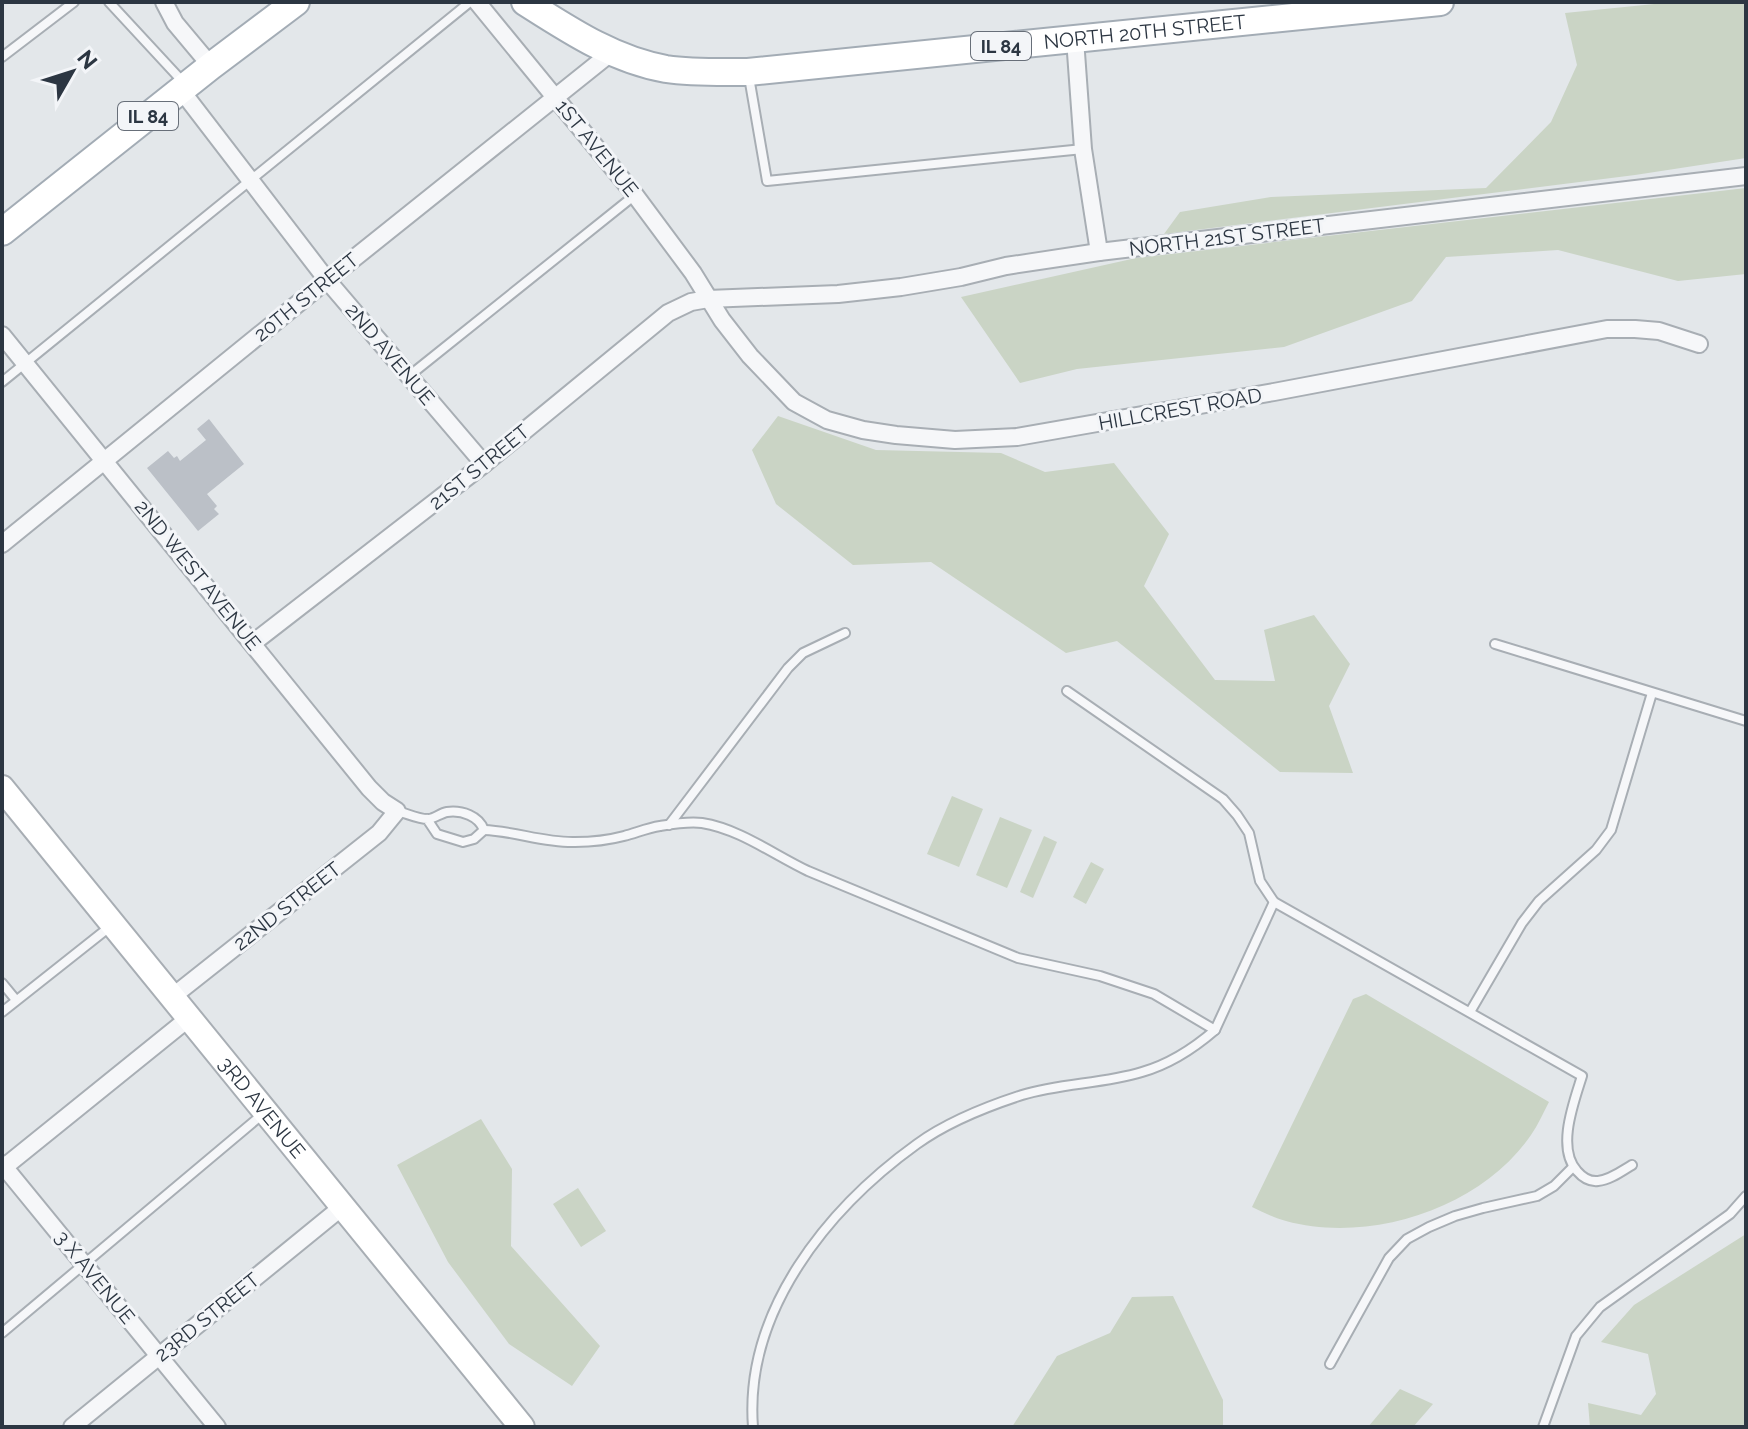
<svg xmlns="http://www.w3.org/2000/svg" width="1748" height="1429" font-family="Raleway,sans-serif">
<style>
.green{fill:#cad4c5}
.building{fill:#bbc0c7}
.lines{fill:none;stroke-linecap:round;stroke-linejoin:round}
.lane-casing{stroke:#a8aeb4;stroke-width:12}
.street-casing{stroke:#a8aeb4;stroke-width:20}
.secondary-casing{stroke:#a8aeb4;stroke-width:28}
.primary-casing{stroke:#a3acb5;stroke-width:30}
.lane{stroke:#f6f7f9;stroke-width:8}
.street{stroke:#f6f7f9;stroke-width:16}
.secondary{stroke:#fff;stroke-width:24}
.primary{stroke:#fff;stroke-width:26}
.labels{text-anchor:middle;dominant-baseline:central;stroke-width:6;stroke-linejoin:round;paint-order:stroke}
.shield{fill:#f3f5f8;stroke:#686f79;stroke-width:2}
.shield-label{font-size:18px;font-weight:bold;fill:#2c3642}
.street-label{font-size:20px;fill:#2c3642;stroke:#f3f5f8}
</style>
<rect width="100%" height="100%" fill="#e3e7ea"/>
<!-- green -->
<g class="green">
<path d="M1674,2h72v156l-111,17 -471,59 16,-22 91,-15 215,-9 65,-66 26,-57 -12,-52z"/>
<path d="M1746,188v86l-68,7 -120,-31 -112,7 -34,44 -128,46 -207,22 -57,14 -59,-86 175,-39z"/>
<path d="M778,416l98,34 125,3 44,19 69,-9 55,71 -25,52 71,94 60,1 -11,-51 50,-15 36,49 -21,42 24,67 -73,-1 -163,-131 -51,12 -135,-91 -78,3 -77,-61 -24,-54z"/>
<path d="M952,796l31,13 -24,58 -32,-13z"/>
<path d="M1000,817l32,13 -25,58 -31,-13z"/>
<path d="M1044,836l13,6 -24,56 -13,-6z"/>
<path d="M1091,862l13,7 -18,35 -13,-7z"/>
<path d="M1366,994l183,108c-6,11 -11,23 -18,33 -50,73 -161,109 -245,86 -12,-3 -23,-9 -34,-14l101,-208z"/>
<path d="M481,1119l31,50 -1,77 89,100 -28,40 -63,-42 -61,-82 -51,-97z"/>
<path d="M578,1188l28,43 -25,16 -28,-43z"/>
<path d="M1746,1234v193h-156l-2,-24 53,12 15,-21 -8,-40 -47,-12 33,-37z"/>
<path d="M1173,1296l50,104v27h-211l45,-71 53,-23 22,-36z"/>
<path d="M1400,1389l33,15 -20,23h-45z"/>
</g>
<!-- building -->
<path class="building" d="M209,419l35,45 -37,30 10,12 -3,3 5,5 -21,17 -51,-63 21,-17 6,7 3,-2 3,5 26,-21 -9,-11z"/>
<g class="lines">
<defs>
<g id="lane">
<path d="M109,2l75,81"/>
<path d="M2,57l72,-55"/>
<path d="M749,77l18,104 316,-32"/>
<path d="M409,376l226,-181"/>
<path d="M2,382l468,-380"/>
<path d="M1495,644l251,77"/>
<path d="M1067,691l156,108 14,16 12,18 11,48 14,21"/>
<path d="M397,811c9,2 23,9 32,8 6,-1 12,-6 18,-7 15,-2 32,4 37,18l-10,9 -11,3 -26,-8 -10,-15"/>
<path d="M669,825l119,-157 15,-15 42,-20"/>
<path d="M484,830c31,1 60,13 91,12 16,0 34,-2 49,-6 12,-3 23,-8 36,-10 12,-2 29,-5 42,-3 38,6 72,32 106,48l210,87 82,18 54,18 61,36"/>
<path d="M2,983l14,17"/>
<path d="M2,1012l110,-87"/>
<path d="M1470,1012l52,-89 17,-22 57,-51 15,-20 41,-137"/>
<path d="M2,1333l262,-220"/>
<path d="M1330,1364l59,-106 18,-19 22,-12 26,-11 28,-8 54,-12 17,-10 19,-19"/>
<path d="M753,1427c-9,-116 75,-219 164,-283 29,-21 71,-38 105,-49 39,-12 81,-11 120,-23 28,-8 51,-23 73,-42l59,-128 308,174c-8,26 -26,72 -5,95 6,7 12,11 21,10 12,-1 24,-10 34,-16"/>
<path d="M1543,1427l33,-91 24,-29 130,-93 16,-18"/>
</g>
<g id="street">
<path d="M164,2l11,21 36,43"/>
<path d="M477,2l158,193 58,78 29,47 28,36 44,46 33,18 36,10 33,5 59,5 62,-3 257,-45 333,-63h28l24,2 40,13"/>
<path d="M1075,39l8,110 16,103"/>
<path d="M181,90l146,190 157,184"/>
<path d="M2,335l367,453 14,14 14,9 -18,22 -207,164"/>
<path d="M2,544l325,-264 285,-228"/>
<path d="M253,643l231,-179 184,-151 23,-11 17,-3 130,-5 63,-7 60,-10 45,-11 93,-14 647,-76"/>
<path d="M2,1164l215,263"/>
<path d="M2,1169l187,-151"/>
<path d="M72,1427l270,-220"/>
</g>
<g id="secondary">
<path id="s1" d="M2,788l520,639"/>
</g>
<g id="primary">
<path id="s2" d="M525,2c44,28 89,58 141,67 27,4 55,3 82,3l692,-70"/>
<path d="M2,232l209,-166 85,-64"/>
</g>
</defs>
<!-- lane casing -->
<use href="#lane" class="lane-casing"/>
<!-- street casing -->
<use href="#street" class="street-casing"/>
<!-- secondary casing -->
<use href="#secondary" class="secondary-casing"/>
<!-- primary casing -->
<use href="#primary" class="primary-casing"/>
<!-- lane -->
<use href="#lane" class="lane"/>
<!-- street -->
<use href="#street" class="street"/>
<!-- secondary -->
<use href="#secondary" class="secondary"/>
<!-- primary -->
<use href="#primary" class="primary"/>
</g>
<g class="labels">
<!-- shield labels -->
<g class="shield">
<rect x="971" y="32" width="60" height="28" rx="6"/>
<rect x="118" y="102" width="60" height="28" rx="6"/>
</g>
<g class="shield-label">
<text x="1001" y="46">IL 84</text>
<text x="148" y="116">IL 84</text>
</g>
<!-- street labels -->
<g class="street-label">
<text stroke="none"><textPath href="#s2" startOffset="638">NORTH 20TH STREET</textPath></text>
<text transform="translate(597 148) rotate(51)">1ST AVENUE</text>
<text transform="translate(1227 237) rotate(-7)">NORTH 21ST STREET</text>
<text transform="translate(306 297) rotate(-39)">20TH STREET</text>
<text transform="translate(390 354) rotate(50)">2ND AVENUE</text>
<text transform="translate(1180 409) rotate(-10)">HILLCREST ROAD</text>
<text transform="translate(479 467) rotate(-39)">21ST STREET</text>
<text transform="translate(198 575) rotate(51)">2ND WEST AVENUE</text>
<text transform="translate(287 906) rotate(-38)">22ND STREET</text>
<text stroke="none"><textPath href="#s1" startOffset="412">3RD AVENUE</textPath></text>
<text transform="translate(95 1277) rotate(51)">3 X AVENUE</text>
<text transform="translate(207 1317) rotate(-39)">23RD STREET</text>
</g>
</g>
<!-- border -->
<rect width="1748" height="1429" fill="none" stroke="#2c3642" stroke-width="8"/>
<!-- north arrow -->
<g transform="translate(72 72) rotate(51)" stroke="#f3f5f8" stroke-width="6" paint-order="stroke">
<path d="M0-6L14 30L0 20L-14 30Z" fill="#2c3642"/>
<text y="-12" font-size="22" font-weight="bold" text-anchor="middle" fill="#2c3642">N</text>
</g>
</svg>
